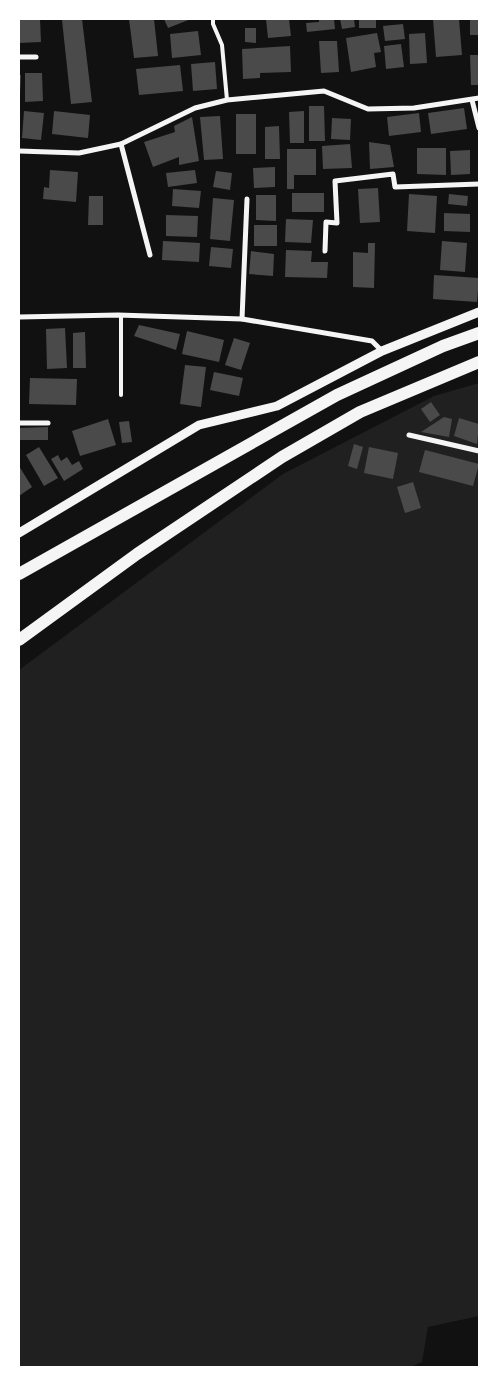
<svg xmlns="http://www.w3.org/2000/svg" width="498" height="1386" font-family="'Noto Sans',sans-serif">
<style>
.green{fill:#202020}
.building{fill:#4a4a4a}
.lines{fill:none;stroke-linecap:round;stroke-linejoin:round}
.service{stroke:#f5f5f5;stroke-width:4}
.minor{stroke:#f5f5f5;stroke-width:5}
.tertiary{stroke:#f5f5f5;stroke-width:9}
.primary{stroke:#f5f5f5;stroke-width:12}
</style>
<rect width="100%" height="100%" fill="#111"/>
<!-- green -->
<path class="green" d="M479,383v933l-51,11 -6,35 -11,5h-392v-697l264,-196 151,-78z"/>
<!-- building -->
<g class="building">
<path d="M19,19h21l1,23 -22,1z"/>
<path d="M82,19l10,83 -21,2 -9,-84z"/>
<path d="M129,19h25l4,37 -24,2z"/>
<path d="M164,19h27l-23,9z"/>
<path d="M266,19h23l2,17 -23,2z"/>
<path d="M319,19h15l1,10 -28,3 -1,-9 13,-1z"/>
<path d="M340,19h14l1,8 -13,2z"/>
<rect x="359" y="19" width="17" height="9"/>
<path d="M433,19h26l3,36 -26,2z"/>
<rect x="470" y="19" width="9" height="16"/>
<path d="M403,24l2,15 -20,2 -2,-15z"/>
<path d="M245,28h11v15l-11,-1z"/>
<path d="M198,31l3,24 -29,3 -2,-24z"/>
<path d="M377,33l4,19 -7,1 2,14 -25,5 -5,-34z"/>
<path d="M425,33l2,30 -17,1 -1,-30z"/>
<path d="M319,41h18l2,31 -18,1z"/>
<path d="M401,44l3,23 -18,2 -2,-23z"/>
<path d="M290,46l1,26 -31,1v5l-17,1 -1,-30z"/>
<path d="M470,55h9v30h-8z"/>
<path d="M215,62l2,27 -24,2 -2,-27z"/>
<path d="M180,65l3,26 -44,4 -3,-26z"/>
<path d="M25,73h17l1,28 -18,1z"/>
<path d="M19,75h2l-1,19h-1z"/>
<path d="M309,106h15l1,35h-16z"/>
<path d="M464,108l3,21 -36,5 -3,-21z"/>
<path d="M24,111l20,2 -3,27 -19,-2z"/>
<path d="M54,111l36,4 -2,23 -36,-4z"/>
<path d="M304,111v32h-14l-1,-31z"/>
<path d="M419,113l2,19 -32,4 -2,-19z"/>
<rect x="236" y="114" width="20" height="40"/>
<path d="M220,116l3,43 -19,1 -4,-43z"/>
<path d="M192,117l7,44 -20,4v-8l-26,10 -9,-25 31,-10 -1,-6z"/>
<path d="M332,118l19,1 -1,21 -19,-1z"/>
<path d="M279,126l1,33h-15v-32z"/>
<path d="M369,142l21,3 4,22 -24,2z"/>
<path d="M350,144l2,24 -29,1 -1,-23z"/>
<path d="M417,148h29v27l-29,-1z"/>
<path d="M287,149h29v26h-22v14h-7z"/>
<path d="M470,150v24l-19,1 -1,-24z"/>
<path d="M275,167v20l-21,1 -1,-20z"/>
<path d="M50,170l28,2 -2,30 -33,-3 1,-12 5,1z"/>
<path d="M195,170l2,13 -29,4 -2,-14z"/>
<path d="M216,171l16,2 -2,17 -17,-3z"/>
<path d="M378,188l2,34 -20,1 -2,-34z"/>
<path d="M173,189l28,2 -2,17 -27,-2z"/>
<rect x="292" y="193" width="32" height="19"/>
<path d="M409,194l28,2 -2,37 -28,-2z"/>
<path d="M449,194l19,2 -1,10 -19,-2z"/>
<path d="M256,195h20v26l-20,-1z"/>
<path d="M89,196h14v29h-15z"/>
<path d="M213,198l21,2 -4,41 -20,-2z"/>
<path d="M444,213l26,1v18l-26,-1z"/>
<path d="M166,215l32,1 -1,21 -31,-1z"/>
<path d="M286,219l27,1 -2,23 -26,-1z"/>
<rect x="254" y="225" width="23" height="21"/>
<path d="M163,241l37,2 -1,19 -37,-2z"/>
<path d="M442,241l25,2 -2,29 -25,-2z"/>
<path d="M368,243h7l-1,45 -21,-1v-35l15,1z"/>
<path d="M211,247l22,2 -2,19 -22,-2z"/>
<path d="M286,250l26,1 -1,11h17l-1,16 -42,-1z"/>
<path d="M251,251l23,3 -1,22 -24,-2z"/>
<path d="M434,275l45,3 -2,24 -44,-3z"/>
<path d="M139,325l41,9 -4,16 -42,-14z"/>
<path d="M65,328l2,40 -20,1 -1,-40z"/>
<path d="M187,331l37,9 -5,22 -37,-8z"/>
<path d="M85,332l1,36h-13v-35z"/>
<path d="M234,338l16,5 -9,27 -16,-5z"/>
<path d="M185,365l21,2 -5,40 -21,-3z"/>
<path d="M214,372l29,6 -4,18 -29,-6z"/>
<path d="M30,378l47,1 -1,26 -47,-1z"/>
<path d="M431,402l9,13 -10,7 -9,-13z"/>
<path d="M444,417l8,2 -3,18 -28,-5z"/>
<path d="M459,418l20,6 -2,20 -23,-8z"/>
<path d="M108,419l8,26 -36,11 -8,-25z"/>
<path d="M129,421l3,21 -10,1 -3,-21z"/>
<path d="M48,427v13h-29v-12z"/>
<path d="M354,444l9,3 -6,22 -9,-3z"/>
<path d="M39,447l19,31 -14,8 -18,-31z"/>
<path d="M369,447l29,6 -5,26 -29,-6z"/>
<path d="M425,450l54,14 -6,22 -54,-14z"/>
<path d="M58,455l3,6 6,-4 5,8 7,-4 4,8 -19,12 -13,-22z"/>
<path d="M19,466l13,21 -13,9z"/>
<path d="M413,482l8,26 -16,5 -8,-26z"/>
</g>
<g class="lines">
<!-- service -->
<g class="service">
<path d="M213,19v5l9,21 5,55"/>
<path d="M121,316v79"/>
</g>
<!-- minor -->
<g class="minor">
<path d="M19,57h17"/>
<path d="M472,100l7,28"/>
<path d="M121,144l29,111"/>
<path d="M19,151l60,2 42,-9 74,-36 32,-8 97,-9 44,18 46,-1 65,-10"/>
<path d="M325,251l1,-29 11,1 -2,-42 58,-7 2,13 84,-3"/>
<path d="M19,317l99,-2 124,4 130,22 10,10"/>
<path d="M242,319l5,-120"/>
<path d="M19,423h29"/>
<path d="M409,435l70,16"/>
</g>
<!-- tertiary -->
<path class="tertiary" d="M19,533l180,-108 78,-19 105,-55 97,-39"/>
<!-- primary -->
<g class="primary">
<path d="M19,574l318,-179 106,-49 36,-13"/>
<path d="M19,640l118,-86 145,-97 78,-45 119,-50"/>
</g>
</g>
<!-- border -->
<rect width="498" height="1386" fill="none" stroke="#ffffff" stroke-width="40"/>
</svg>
